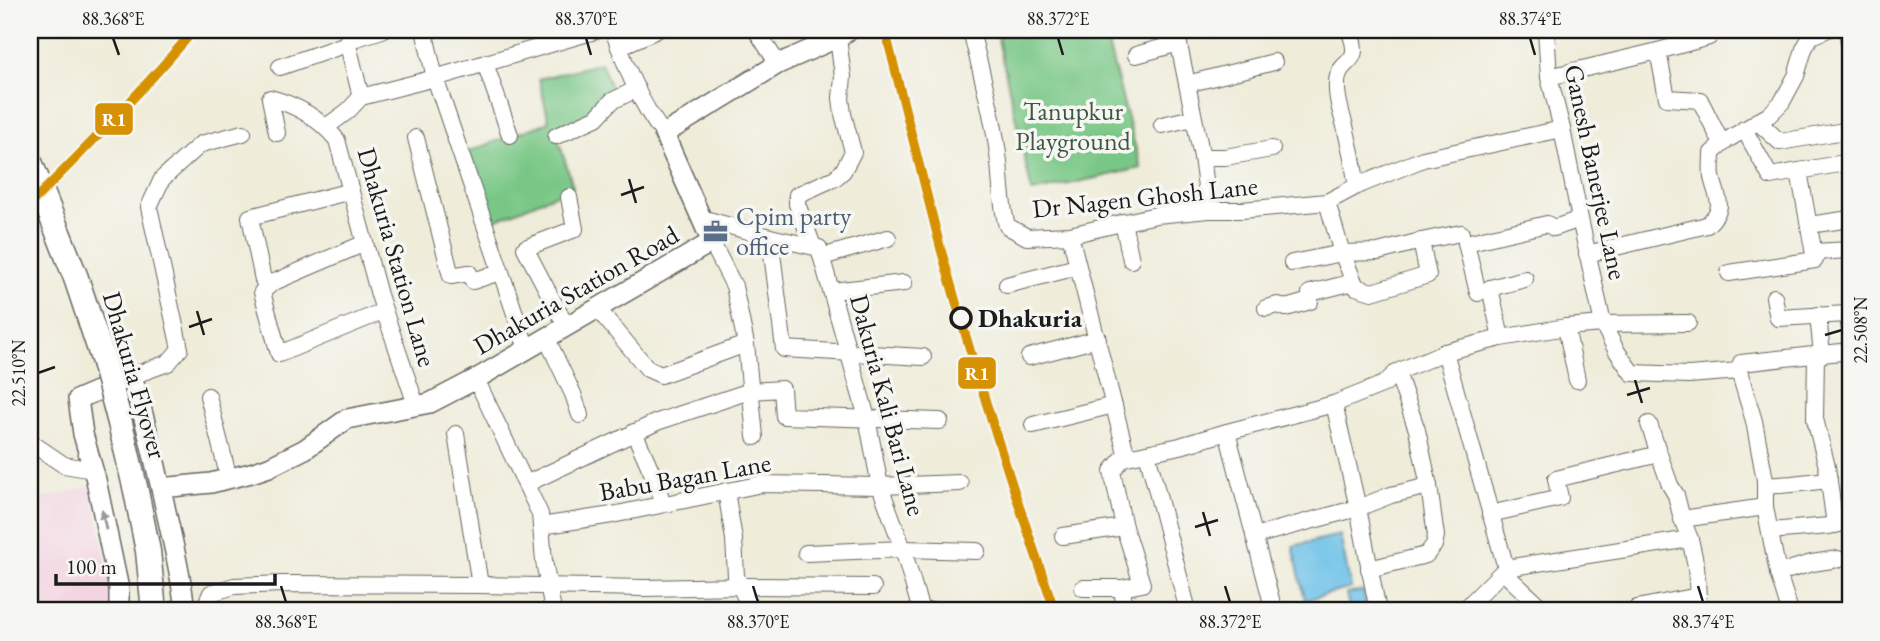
<svg xmlns="http://www.w3.org/2000/svg" width="1880" height="641" font-family="'EB Garamond',serif">
<style>
.built{fill:#f3cfdf}
.green{fill:#79c786;stroke:#4a7251;stroke-width:2}
.water{fill:#6cc1e8;stroke:#446e82;stroke-width:2}
.lines{fill:none;stroke-linecap:round;stroke-linejoin:round}
.minor-casing{stroke:#66655e;stroke-width:18}
.tertiary-casing{stroke:#66655e;stroke-width:22}
.minor{stroke:#fff;stroke-width:16}
.tertiary{stroke:#fff;stroke-width:19}
.primary-bridge-casing{stroke:#66655e;stroke-width:27;stroke-linecap:butt}
.primary-bridge{stroke:#fff;stroke-width:24}
.rail-1-casing{stroke:#f6f6f2;stroke-width:14}
.rail-1{stroke:#d69104;stroke-width:9}
.oneway{fill:#999}
.ticks{fill:none;stroke:#1c1c1c;stroke-width:2.5}
.stop-dot{fill:#f6f6f2;stroke:#1c1c1c;stroke-width:3.5}
.labels{text-anchor:middle;dominant-baseline:central;stroke-width:7;stroke-linejoin:round;paint-order:stroke}
.park-label{font-size:26px;fill:#3d5841;stroke:#f6f6f2}
.street-label{font-size:26px;fill:#1c1c1c;stroke:#f6f6f2}
.service-label{font-size:26px;fill:#4e5e75;stroke:#f6f6f2;text-anchor:start}
.stop-label{font-size:26px;font-weight:bold;fill:#1c1c1c;stroke:#f6f6f2;text-anchor:start}
.line-badge{stroke:#f6f6f2;stroke-width:2.5}
.badge-label{font-size:19px;text-anchor:middle;font-weight:bold;fill:#fff}
.neatline{fill:none;stroke:#1c1c1c;stroke-width:2.5}
.ticks-label{font-size:18px;text-anchor:middle;fill:#1c1c1c}
</style>
<rect width="100%" height="100%" fill="#f6f6f2"/>
<filter id="ink" filterUnits="userSpaceOnUse"><feTurbulence type="fractalNoise" baseFrequency=".0143" numOctaves="2"/><feDisplacementMap in="SourceGraphic" scale="14" xChannelSelector="R" yChannelSelector="G"/><feConvolveMatrix kernelMatrix="1 2 1 2 8 2 1 2 1" color-interpolation-filters="sRGB"/></filter>
<filter id="wash" filterUnits="userSpaceOnUse"><feTurbulence type="fractalNoise" baseFrequency=".00686" numOctaves="4" result="noise"/><feDisplacementMap in="SourceGraphic" scale="28" xChannelSelector="R" yChannelSelector="G"/><feGaussianBlur stdDeviation="1.57" result="paint"/><feColorMatrix in="noise" values="0 0 0 0 0 0 0 0 0 0 0 0 0 0 0 0 0 1.4 0 .05"/><feComposite in="paint" operator="in"/></filter>
<g filter="url(#wash)">
<rect width="100%" height="100%" fill="#efecd9"/>
<!-- built -->
<path class="built" d="M92,486l24,125h-86v-111l22,-4z"/>
<!-- green -->
<g class="green">
<path d="M996,30h108l37,138 -109,24z"/>
<path d="M601,63l11,27 -19,23 -37,19 17,55 -87,37 -22,-71 85,-31 -10,-43z"/>
</g>
<!-- water -->
<g class="water">
<path d="M1340,535l11,53 -46,12 -12,-54z"/>
<path d="M1363,591l4,20h-17l-4,-17z"/>
</g>
</g>
<g filter="url(#ink)">
<g class="lines">
<defs>
<g id="minor">
<path d="M424,30l11,48 92,271"/>
<path d="M613,30c13,36 26,73 51,104"/>
<path d="M756,30l22,34"/>
<path d="M971,30c10,43 23,87 28,132 2,22 2,42 8,64l20,11 43,-2 86,-20 53,-5h33l85,-8 30,-16 66,-27 139,-30"/>
<path d="M1176,30l26,127 7,53"/>
<path d="M1349,30c16,38 -11,26 -12,53 -1,14 4,30 8,43 5,20 9,40 12,60"/>
<path d="M1546,30l3,47 13,52 18,90 23,105 13,26 16,23 57,2 50,-4 2,-8 109,-12"/>
<path d="M1847,30l3,19"/>
<path d="M619,47l38,-17"/>
<path d="M1658,51l51,-14"/>
<path d="M1136,55l43,-12"/>
<path d="M485,63l25,72"/>
<path d="M280,67l67,-23"/>
<path d="M1549,77l109,-26 9,47 33,2 22,44"/>
<path d="M1187,84l87,-22"/>
<path d="M361,97l-14,-56 35,-11"/>
<path d="M1757,121l23,21 70,-12"/>
<path d="M1162,125l31,-7"/>
<path d="M326,127l22,-16 13,-14 74,-19 163,-48"/>
<path d="M1744,129l26,47 29,-5"/>
<path d="M277,133l-7,-35c27,7 50,21 67,42l42,155 37,110"/>
<path d="M556,136l40,-18 16,-17 25,-12"/>
<path d="M416,138l35,138 18,-3 4,8 27,-9"/>
<path d="M1202,157h23l47,-8"/>
<path d="M1327,202l15,51 14,34 16,5 56,-17 -7,-34"/>
<path d="M701,218l69,19 49,11 48,170 13,68 23,63 18,62"/>
<path d="M1123,222l8,38"/>
<path d="M1809,225l41,-6"/>
<path d="M1070,235l57,222"/>
<path d="M770,237l14,112 139,8"/>
<path d="M711,241l23,45 12,58 9,93"/>
<path d="M365,243l-93,40 -10,9 17,62 105,-43"/>
<path d="M813,246l-16,-42v-9l38,-17 8,-7 10,-19 -10,-38 -2,-16 2,-21 -6,-47"/>
<path d="M1814,252l36,-2"/>
<path d="M1587,254l120,-29c20,-19 10,-25 5,-48 -1,-8 0,-16 0,-24l15,-13 42,-25 13,-13 14,-26 8,-27 7,-13 15,-6"/>
<path d="M822,257l66,-19"/>
<path d="M1292,263l50,-10 36,-1 43,-11 40,-8"/>
<path d="M1729,273l86,-13 -16,-89 51,-9"/>
<path d="M272,283l-9,-3 -13,-63 101,-26"/>
<path d="M1007,285l70,-18"/>
<path d="M832,291l72,-8"/>
<path d="M1478,293l-12,-50 81,-19 7,4 26,-9"/>
<path d="M1774,297l4,21 69,-4 3,14"/>
<path d="M597,308l51,61 13,6 85,-31"/>
<path d="M1266,308l12,-3 8,3 24,-7v-8l44,-11"/>
<path d="M1818,315l4,40"/>
<path d="M566,326l-41,-78 50,-19 -6,-32"/>
<path d="M1566,327l11,53"/>
<path d="M546,337l27,57 7,21"/>
<path d="M1501,338l-11,-50 35,-9"/>
<path d="M1445,352l61,216 -40,40 -7,3"/>
<path d="M1816,355l-1,64 12,48 8,58"/>
<path d="M1029,357l69,-18"/>
<path d="M1739,371l15,50 11,59v27l13,66 12,38"/>
<path d="M132,376l36,-13 12,-14 -31,-142 13,-28 39,-35 42,-11"/>
<path d="M476,379l64,135 4,47 9,50"/>
<path d="M208,396l21,83"/>
<path d="M1334,404l24,104 20,103"/>
<path d="M1649,424l10,30"/>
<path d="M1033,425l81,-20"/>
<path d="M634,432l20,45 9,27"/>
<path d="M1227,432l47,179"/>
<path d="M456,434l24,151"/>
<path d="M30,442l34,23 29,5"/>
<path d="M1147,453l41,158"/>
<path d="M526,484l131,-62 93,-31 32,-2 2,27 156,5"/>
<path d="M1765,486l27,-2 37,-4"/>
<path d="M726,491l8,48 2,37 15,35"/>
<path d="M1490,514l70,-16 -4,-19 103,-25 11,31 6,10 6,24"/>
<path d="M541,526l71,-11 150,-31 118,2 80,-3"/>
<path d="M1770,531l59,-5 21,-4"/>
<path d="M1063,536l61,-9"/>
<path d="M1254,536l104,-28 33,-13 38,-9"/>
<path d="M1690,539l6,27 3,45"/>
<path d="M806,553l97,-4 74,2"/>
<path d="M1506,568l184,-29 -8,-20 83,-12"/>
<path d="M1369,569l57,-14 8,-10 2,-9 -7,-50 -12,-56 -20,-58"/>
<path d="M1503,572l42,39"/>
<path d="M1778,573l34,-10 26,-4"/>
<path d="M1083,588h39l20,-4 -18,-57 -12,-56 10,-12 5,-2 53,-11 47,-14 107,-28 50,-20 13,-12 48,-20 56,-14 65,-11 37,-3 85,-1"/>
<path d="M1122,588l3,23"/>
<path d="M207,611v-9l4,-9 23,-7 49,-2 197,1 165,3 96,-2 132,1"/>
<path d="M929,611h8"/>
<path d="M1637,611v-3l61,-12"/>
<path d="M1847,611l3,-1"/>
</g>
<g id="tertiary">
<path d="M161,488l50,-5 40,-10 18,-6 36,-18 42,-30 83,-16 46,-24 234,-136v-5l-46,-104 114,-70 61,-27 10,-7"/>
<path d="M119,611v-22l-23,-109 -13,-46 -5,-35 54,-23c14,46 25,93 35,140 7,32 15,63 18,95"/>
</g>
</defs>
<!-- minor casing -->
<use href="#minor" class="minor-casing"/>
<!-- tertiary casing -->
<use href="#tertiary" class="tertiary-casing"/>
<!-- minor -->
<use href="#minor" class="minor"/>
<!-- tertiary -->
<use href="#tertiary" class="tertiary"/>
<defs>
<path id="primary-bridge" d="M30,162l46,116 28,84 16,61 16,68 12,60 6,60"/>
</defs>
<!-- primary-bridge casing -->
<use href="#primary-bridge" class="primary-bridge-casing"/>
<!-- primary-bridge -->
<use href="#primary-bridge" class="primary-bridge"/>
<defs>
<g id="rail-1">
<path d="M885,30c19,72 36,144 55,216 34,123 73,245 115,365"/>
<path d="M30,204c57,-56 112,-113 164,-174"/>
</g>
</defs>
<!-- rail-1 casing -->
<use href="#rail-1" class="rail-1-casing"/>
<!-- rail-1 -->
<use href="#rail-1" class="rail-1"/>
</g>
<!-- one-way arrows -->
<defs><path id="oneway-solid" d="M-6-.8H1V-3.2L6.5 0L1 3.2V.8H-6Z" transform="scale(1.75)"/></defs>
<use class="oneway" href="#oneway-solid" transform="translate(104 520) rotate(-102)"/>
</g>
<!-- ticks -->
<path class="ticks" d="M113,38l6,17M586,38l5,17M1058,38l5,17M1530,38l5,17M629,179l7,24M621,195l23,-8M197,311l7,24M189,327l23,-8M1825,335l17,-5M38,373l17,-6M1635,380l7,23M1627,395l23,-7M1203,512l7,24M1195,527l23,-7M281,586l5,16M753,586l5,16M1225,586l5,16M1698,586l5,16"/>
<!-- icons -->
<defs>
<symbol id="office-bare" viewBox="-9 -9 18 18"><path d="M-6-3h4V-5.5h4V-3h4V5H-6ZM-1-4.5V-3h2v-1.5ZM-6 0V1H6V0Z" fill="#5c6f8a" stroke="#f6f6f2" stroke-width="2.5" paint-order="stroke"/></symbol>
</defs>
<g fill-rule="evenodd">
<use href="#office-bare" x="698" y="214" width="35" height="35"/>
</g>
<!-- markers -->
<circle class="stop-dot" cx="961" cy="318" r="10"/>
<g class="labels">
<!-- park labels -->
<g class="park-label">
<text x="1073" y="111">Tanupkur<tspan x="1073" dy="30">Playground</tspan></text>
</g>
<!-- street labels -->
<g class="street-label">
<text transform="translate(1596 172) rotate(78)">Ganesh Banerjee Lane</text>
<text transform="translate(1145 197) rotate(-6)">Dr Nagen Ghosh Lane</text>
<text transform="translate(397 257) rotate(74)">Dhakuria Station Lane</text>
<text transform="translate(576 290) rotate(-30)">Dhakuria Station Road</text>
<text transform="translate(135 375) rotate(74)">Dhakuria Flyover</text>
<text transform="translate(888 405) rotate(75)">Dakuria Kali Bari Lane</text>
<text transform="translate(685 477) rotate(-10)">Babu Bagan Lane</text>
</g>
<!-- service labels -->
<g class="service-label">
<text x="736" y="216">Cpim party<tspan x="736" dy="30">office</tspan></text>
</g>
<!-- stop labels -->
<g class="stop-label">
<text x="978" y="318">Dhakuria</text>
</g>
</g>
<g class="line-badge">
<rect x="94" y="102" width="40" height="34" rx="7" fill="#d69104"/>
<rect x="957" y="356" width="40" height="34" rx="7" fill="#d69104"/>
</g>
<g class="badge-label">
<text x="114" y="126">R1</text>
<text x="977" y="380">R1</text>
</g>
<!-- margin -->
<rect width="1880" height="641" fill="none" stroke="#f6f6f2" stroke-width="77"/>
<!-- scale -->
<path d="M56 574v10h219v-10" fill="none" stroke="#1c1c1c" stroke-width="3.5"/>
<text x="66" y="574" font-size="21" fill="#1c1c1c" stroke="#f6f6f2" stroke-width="5" paint-order="stroke">100 m</text>
<rect x="38" y="38" width="1804" height="564" class="neatline"/>
<g class="ticks-label">
<text x="113" y="25">88.368°E</text>
<text x="586" y="25">88.370°E</text>
<text x="1058" y="25">88.372°E</text>
<text x="1530" y="25">88.374°E</text>
<text transform="translate(1861 330) rotate(-90)" y="6">22.508°N</text>
<text transform="translate(19 373) rotate(-90)" y="6">22.510°N</text>
<text x="286" y="628">88.368°E</text>
<text x="758" y="628">88.370°E</text>
<text x="1230" y="628">88.372°E</text>
<text x="1703" y="628">88.374°E</text>
</g>
</svg>
